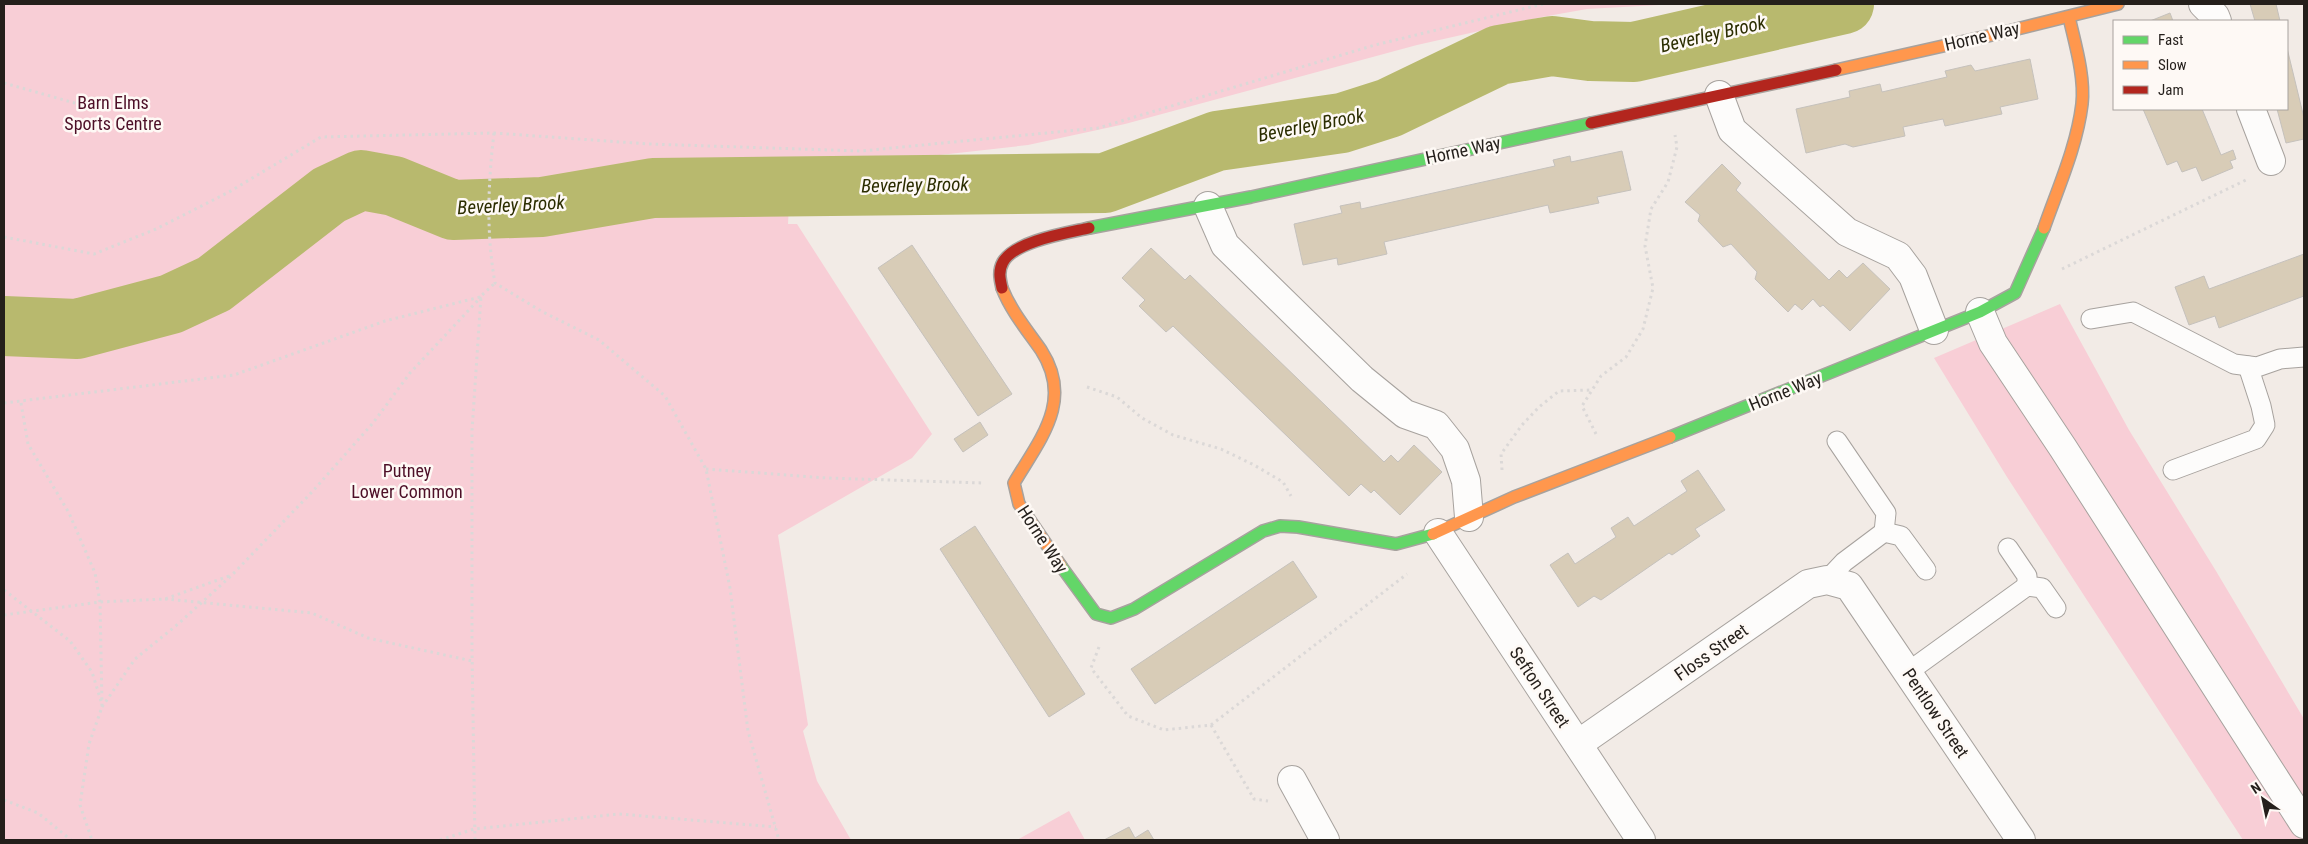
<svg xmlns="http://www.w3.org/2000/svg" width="2308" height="844" font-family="'Roboto Condensed',sans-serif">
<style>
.green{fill:#f8ced6}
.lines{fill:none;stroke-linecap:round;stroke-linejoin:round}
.river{stroke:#b8b96e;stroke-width:60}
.building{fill:#d8ccb7;stroke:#c5c1bc}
.lane-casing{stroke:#a7a29e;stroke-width:21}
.street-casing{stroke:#a7a29e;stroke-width:30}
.fast-casing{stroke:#a7a29e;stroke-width:14}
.slow-casing{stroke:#a7a29e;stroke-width:14}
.jam-casing{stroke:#a7a29e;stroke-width:14}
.path{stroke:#dbd8d7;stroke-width:3;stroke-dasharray:2.5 4;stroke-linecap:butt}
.lane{stroke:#fdfcfb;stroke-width:19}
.street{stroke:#fdfcfb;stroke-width:28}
.fast{stroke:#63d668;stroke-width:11}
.slow{stroke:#ff974d;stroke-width:11}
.jam{stroke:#b3261e;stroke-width:11}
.labels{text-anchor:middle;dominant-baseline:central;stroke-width:5;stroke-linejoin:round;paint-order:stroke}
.street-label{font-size:18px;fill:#241f1b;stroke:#fef9f5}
.park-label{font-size:18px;fill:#4d0f27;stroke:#fef9f5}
.water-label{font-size:19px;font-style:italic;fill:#2b2d00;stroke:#fef9f5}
</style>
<rect width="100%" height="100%" fill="#f2ebe6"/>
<!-- green -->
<g class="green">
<path d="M4,4h1673l-90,5 -45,8 -125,28 -292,79 -97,21 -115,13 -73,6 -49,-1 -3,61h9l135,210 -20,24 -134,77 30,190 -5,6 14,50 34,59h-847z"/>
<path d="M2060,304l69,126 87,141 88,148v121h-61l-236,-363 -73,-119z"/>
<path d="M1069,811l16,29h-68z"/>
</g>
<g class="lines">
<!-- river -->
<path class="river" d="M4,326l73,3 94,-25 43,-20 115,-89 32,-15 33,6 59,24 89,-3 111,-19 452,-5 112,-42 125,-18 47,-15 110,-53 53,-9 38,5 44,1 210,-48"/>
</g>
<!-- building -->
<g class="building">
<path d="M2250,4h26l4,17h-25z"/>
<path d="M2170,13l3,8h-23z"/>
<path d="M2287,48l17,70v21l-18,4 -9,-34h10z"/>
<path d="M2030,59l8,40 -38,8 2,7 -57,12 -2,-7 -40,8 2,9 -52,11 -8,-3 -39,9 -10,-44 54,-12 -1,-6 31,-7 2,8 65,-15 -2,-6 26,-6 4,6z"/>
<path d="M2143,109h59l19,46 12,-5 3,9 -6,2 3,7 -31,13 -6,-14 -14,5 -5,-11 -10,4z"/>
<path d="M1622,151l9,39 -34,7 2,6 -49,10 -2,-8 -164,37 3,12 -49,11 -1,-7 -34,7 -9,-41 48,-11 -2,-7 20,-4 1,7 194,-43 -2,-6 17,-4 1,6z"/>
<path d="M1722,164l19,19 -5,7 93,90 10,-10 8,8 16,-15 27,26 -40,42 -27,-26 -3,2 -7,-8 -11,11 -7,-6 -7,8 -33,-33 2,-7 -26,-28 -8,3 -25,-26 2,-6 -15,-13z"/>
<path d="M912,245l100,149 -34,22 -100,-148z"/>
<path d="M1151,248l34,32 5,-5 194,187 7,-7 7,7 16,-17 28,27 -42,43 -26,-25 -3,3 -10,-9 -12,12 -176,-170 -7,6 -27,-26 6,-6 -23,-22z"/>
<path d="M2304,254v42l-85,32 -4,-12 -26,9 -14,-38 29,-11 5,13z"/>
<path d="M980,422l8,13 -25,17 -9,-13z"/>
<path d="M1698,470l27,40 -30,19 5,7 -28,19 -3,-2 -68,47 -7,-4 -16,11 -28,-42 18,-12 7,11 41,-27 -5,-9 17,-11 6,9 53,-35 -6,-10z"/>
<path d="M975,526l110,168 -36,23 -109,-168z"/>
<path d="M1293,561l24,36 -162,107 -24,-35z"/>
<path d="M1129,827l6,11 13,-8 6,10h-50z"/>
</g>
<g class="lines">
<defs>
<g id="lane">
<path d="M2091,319l42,-7 101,52 23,3 23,-8 24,-2"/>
<path d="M2173,470l83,-31 9,-14 -4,-19 -13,-40"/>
<path d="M1884,532l17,4 25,34"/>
<path d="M2008,548l19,28v10"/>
<path d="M1827,580l17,-18 40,-30 2,-19 -49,-72"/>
<path d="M1908,672l119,-86 15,2 14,20"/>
</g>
<g id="street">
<path d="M2203,4l12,12 2,5"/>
<path d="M1719,95l13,35 115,102 51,24 15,20 21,54"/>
<path d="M2251,109l20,52"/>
<path d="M1208,206l17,39 137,134 43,35 31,11 19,24 11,32 3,36"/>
<path d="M1980,312l13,31 70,105 241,376"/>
<path d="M1438,533l203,307"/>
<path d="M1578,744l230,-160 19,-4 22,6 172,254"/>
<path d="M1292,780l33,60"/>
</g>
<g id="fast">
<path d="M1089,228l162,-31 340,-74"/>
<path d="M1670,437l310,-125 35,-19 29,-65"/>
<path d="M1061,566l35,48 15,4 23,-9 129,-78 17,-5 18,1 98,17 37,-10"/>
</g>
<g id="slow">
<path d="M1836,70l165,-37 117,-29"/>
<path d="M2044,228c14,-40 33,-82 38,-124 3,-28 -7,-60 -13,-87"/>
<path d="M1002,288c9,23 25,42 39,62 33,51 -1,89 -27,133l5,21 42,62"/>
<path d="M1433,534l81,-37 156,-60"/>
</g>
<g id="jam">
<path d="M1591,123l245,-53"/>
<path d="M1002,288c-2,-9 -4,-17 1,-26 12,-21 64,-29 86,-34"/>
</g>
</defs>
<!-- lane casing -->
<use href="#lane" class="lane-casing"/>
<!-- street casing -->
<use href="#street" class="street-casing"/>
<!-- fast casing -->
<use href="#fast" class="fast-casing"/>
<!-- slow casing -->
<use href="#slow" class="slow-casing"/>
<!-- jam casing -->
<use href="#jam" class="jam-casing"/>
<!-- path -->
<g class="path">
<path d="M4,83l99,28"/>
<path d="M494,133c-6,51 -8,99 1,150l46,28 58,29 66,56 41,73 24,119 18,143 31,109"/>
<path d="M4,237l90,17 62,-25 73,-37 92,-55 173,-4 155,11 212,7 237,-23 277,-83 168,-41"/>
<path d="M2062,269l186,-90"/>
<path d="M1087,387l30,10 25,21 31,17 48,14 33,16 29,17 8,14"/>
<path d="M4,403l230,-28 151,-54 95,-24"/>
<path d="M21,403l7,41 41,69 26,60 5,29 2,105 -13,37 -9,61 12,35"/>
<path d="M1596,434l-14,-28 19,-30 25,-19 17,-28 10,-41 -8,-42 6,-37 17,-27 9,-35 -2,-12"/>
<path d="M706,469l121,9 156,5"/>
<path d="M1502,470l-1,-16 21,-29 17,-18 20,-16 32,-1"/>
<path d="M4,590l66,51 22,31 9,29"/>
<path d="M165,599l147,14 56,25 104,23"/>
<path d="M4,615l96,-13 65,-3 64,-23"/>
<path d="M1099,647l-8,21 37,48 36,14 47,-5 43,74 14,2"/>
<path d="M102,707l33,-48 43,-35 54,-49 80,-83 61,-69 37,-50 71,-76"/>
<path d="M1211,725l196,-151"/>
<path d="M4,800l34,13 33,27"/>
<path d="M440,840l34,-11 145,-15 157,13"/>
<path d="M475,840l-3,-189v-220l9,-135 14,-13"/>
</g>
<!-- lane -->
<use href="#lane" class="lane"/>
<!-- street -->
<use href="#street" class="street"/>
<!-- fast -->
<use href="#fast" class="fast"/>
<!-- slow -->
<use href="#slow" class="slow"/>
<!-- jam -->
<use href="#jam" class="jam"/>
</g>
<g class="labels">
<!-- street labels -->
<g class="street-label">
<text transform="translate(1982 36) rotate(-13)">Horne Way</text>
<text transform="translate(1463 150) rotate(-12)">Horne Way</text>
<text transform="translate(1785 391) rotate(-22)">Horne Way</text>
<text transform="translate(1043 539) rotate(57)">Horne Way</text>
<text transform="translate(1711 652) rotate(-35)">Floss Street</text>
<text transform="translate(1540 687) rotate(56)">Sefton Street</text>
<text transform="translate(1936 713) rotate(56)">Pentlow Street</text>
</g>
<!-- park labels -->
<g class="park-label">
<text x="113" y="102">Barn Elms<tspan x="113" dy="21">Sports Centre</tspan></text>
<text x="407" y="470">Putney<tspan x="407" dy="21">Lower Common</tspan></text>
</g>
<!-- water labels -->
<g class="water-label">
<text transform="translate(1713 34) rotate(-13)">Beverley Brook</text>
<text transform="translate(1311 125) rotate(-11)">Beverley Brook</text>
<text transform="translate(915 185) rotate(-1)">Beverley Brook</text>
<text transform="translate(511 205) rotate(-3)">Beverley Brook</text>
</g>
</g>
<!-- border -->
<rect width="2308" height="844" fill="none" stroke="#241f1b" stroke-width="10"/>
<!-- legend -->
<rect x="2113" y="20" width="175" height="90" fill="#fef9f5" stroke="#a7a29e"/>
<rect x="2123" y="36" width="25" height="8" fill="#63d668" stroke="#a7a29e"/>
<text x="2158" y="45" font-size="15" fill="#241f1b">Fast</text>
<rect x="2123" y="61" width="25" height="8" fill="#ff974d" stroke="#a7a29e"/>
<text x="2158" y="70" font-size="15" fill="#241f1b">Slow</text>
<rect x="2123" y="86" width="25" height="8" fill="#b3261e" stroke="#a7a29e"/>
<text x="2158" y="95" font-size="15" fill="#241f1b">Jam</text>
<!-- north arrow -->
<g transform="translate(2263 799) rotate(327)" stroke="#fef9f5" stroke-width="4" paint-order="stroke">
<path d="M0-4L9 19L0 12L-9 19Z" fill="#241f1b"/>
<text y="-8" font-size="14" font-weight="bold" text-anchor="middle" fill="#241f1b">N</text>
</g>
</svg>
